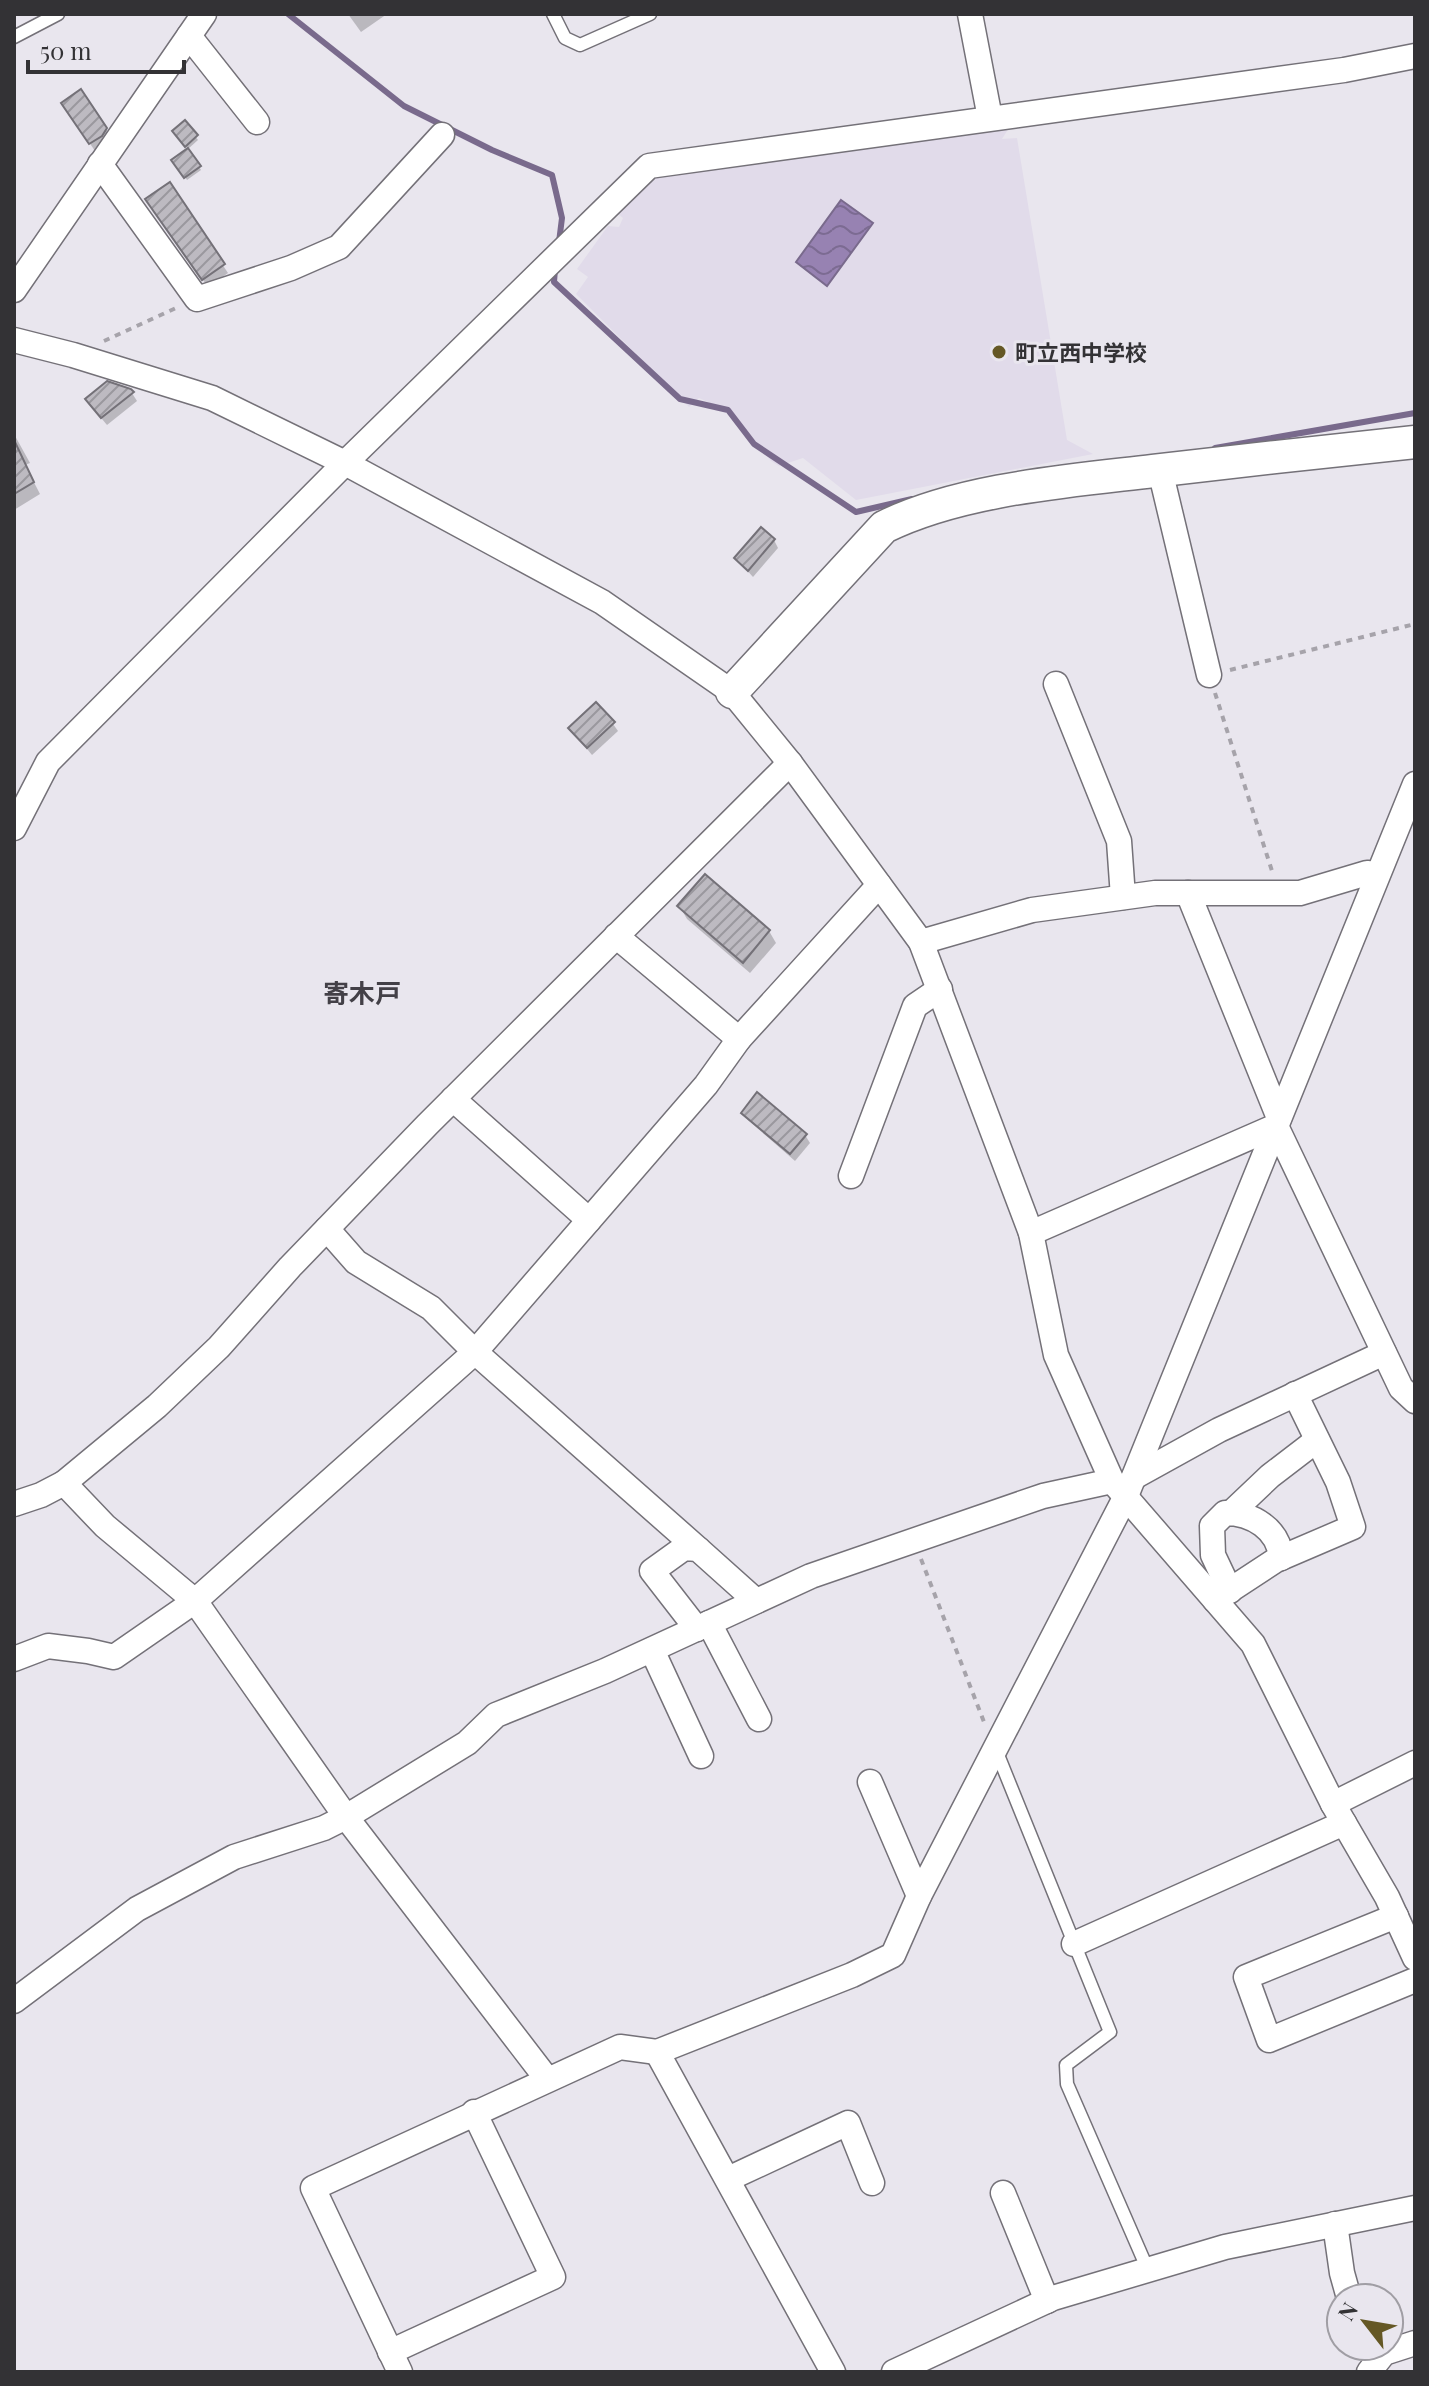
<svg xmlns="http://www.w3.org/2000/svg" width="1429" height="2386" font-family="'Playfair Display','Noto Sans JP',serif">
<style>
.built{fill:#e1dbea}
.water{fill:url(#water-waves);stroke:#796a8c;stroke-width:2}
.shadow{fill:#0003}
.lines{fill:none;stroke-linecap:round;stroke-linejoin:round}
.stream{stroke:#796a8c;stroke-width:6}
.building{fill:url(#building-hatch);stroke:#747178;stroke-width:2}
.lane-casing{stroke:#747178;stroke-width:15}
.street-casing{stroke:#747178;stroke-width:27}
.secondary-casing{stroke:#747178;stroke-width:35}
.path{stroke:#a6a3aa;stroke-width:4;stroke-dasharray:6 6;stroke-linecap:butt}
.lane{stroke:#fff;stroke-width:12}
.street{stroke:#fff;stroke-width:24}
.secondary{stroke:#fff;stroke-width:32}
.poi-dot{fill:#655825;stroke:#e9e6ee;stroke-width:3}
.labels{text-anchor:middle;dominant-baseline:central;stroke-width:6;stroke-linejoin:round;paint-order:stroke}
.poi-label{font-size:22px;font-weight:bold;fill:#333235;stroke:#e9e6ee;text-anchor:start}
.quarter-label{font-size:26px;font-weight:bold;fill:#434047;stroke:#e9e6ee}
</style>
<defs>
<pattern id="water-waves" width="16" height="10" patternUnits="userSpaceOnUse" patternTransform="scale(2)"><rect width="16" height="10" fill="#9782b2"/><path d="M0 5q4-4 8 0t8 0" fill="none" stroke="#7c6b92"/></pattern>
<pattern id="building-hatch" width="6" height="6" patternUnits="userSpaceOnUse" patternTransform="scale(2)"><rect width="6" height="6" fill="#bdbac1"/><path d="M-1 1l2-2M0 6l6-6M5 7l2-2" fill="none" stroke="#9a989e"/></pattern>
</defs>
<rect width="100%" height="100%" fill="#e9e6ee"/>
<!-- built -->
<path class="built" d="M1012,123l-10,16 15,-1 50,302 26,14 -237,46 -53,-42 -24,8 -8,-5 -39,-48 -33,-15 -10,9 -113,-113 12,-17 -11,-8 31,-43 11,1 4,-9 -5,-4 39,-42z"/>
<!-- water -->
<path class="water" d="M841,200l32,23 -46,63 -31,-24z"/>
<!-- shadow -->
<g class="shadow">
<path d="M348,14h39l-26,18z"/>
<path d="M68,111l38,18 4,8 -4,6 -11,8z"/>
<path d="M185,123l13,17 -10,9 -12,-14z"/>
<path d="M188,150l13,20 -14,10 -13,-20z"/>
<path d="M169,185l59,88 -20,14 -56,-80z"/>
<path d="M130,390l7,11 -30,24 -15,-18z"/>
<path d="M14,434l16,29 -5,2 15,29 -26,16z"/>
<path d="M774,540l4,8 -25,29 -17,-19z"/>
<path d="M613,724l5,7 -26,24 -22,-27z"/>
<path d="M680,907l89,24 7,12 -26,30 -63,-54z"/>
<path d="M743,1113l62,22 5,8 -15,18 -47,-41z"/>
</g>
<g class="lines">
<!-- stream -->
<g class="stream">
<path d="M288,14l116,92 88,44 60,25 10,43 -3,24"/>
<path d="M555,269l-1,13 126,117 48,11 26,34 102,68 56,-13"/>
<path d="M1215,448l200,-35"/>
</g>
</g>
<!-- building -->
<g class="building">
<path d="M81,89l26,39 -5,8 -13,8 -28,-41z"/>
<path d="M185,120l13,15 -13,12 -13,-16z"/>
<path d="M188,148l13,18 -17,12 -13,-18z"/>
<path d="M170,182l55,82 -23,16 -57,-81z"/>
<path d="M107,381l24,8 3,3 -33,26 -16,-19z"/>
<path d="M14,440l20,42 -20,12z"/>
<path d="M761,527l14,12 -27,32 -14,-13z"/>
<path d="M596,702l19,20 -28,26 -19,-20z"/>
<path d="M705,874l65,56 -27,33 -66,-57z"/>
<path d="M757,1092l50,42 -17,20 -49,-41z"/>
</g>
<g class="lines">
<defs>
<g id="lane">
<path d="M553,14l12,24 15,7 70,-31"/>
<path d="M14,37l44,-23"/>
<path d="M996,1750l114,282 -44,33 1,19 81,186"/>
</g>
<g id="street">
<path d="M970,14l20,104"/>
<path d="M189,36l68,86"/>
<path d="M100,164l97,135 94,-31 48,-21 103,-112"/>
<path d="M14,290l190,-276"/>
<path d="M14,340l59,15 139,43 133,65 257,139 130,90 58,71 131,179 110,291 25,122 56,126 141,163 80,160 54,93 28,61"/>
<path d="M1160,470l49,205"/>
<path d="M1056,684l63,157 4,56"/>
<path d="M14,828l34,-66 297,-299 304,-297 695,-96 71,-14"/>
<path d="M1188,893l91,225"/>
<path d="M616,936l123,103 140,-154"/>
<path d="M921,942l111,-32 123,-17h145l67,-20 10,1"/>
<path d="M453,1099l136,121"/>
<path d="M851,1176l64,-170 25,-17"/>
<path d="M327,1229l29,33 75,46 44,44 223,197"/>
<path d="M1031,1233l245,-107 125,262 14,13"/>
<path d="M1134,1477l85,-47 165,-77"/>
<path d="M64,1483l41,43 90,75 151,216 201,262"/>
<path d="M14,1504l27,-9 23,-12 93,-77 62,-59 71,-80 137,-142 363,-362"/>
<path d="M1231,1513l39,-37 47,-36"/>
<path d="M1230,1591l-17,-36 -1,-29 13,-13c27,0 54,16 56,45"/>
<path d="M1215,1600l61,-40 77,-33 -15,-45 -43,-88"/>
<path d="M709,1623l50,96"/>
<path d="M697,1629l-45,-58 32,-23 14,1 58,52"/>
<path d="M652,1650l49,106"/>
<path d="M14,1659l34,-13 40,5 26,6 81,-56 280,-249 231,-267 33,-46"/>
<path d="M870,1782l49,114"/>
<path d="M1333,1804l82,-41"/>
<path d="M1396,1916l-150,61 23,63 146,-60"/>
<path d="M1074,1944l270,-121"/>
<path d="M14,2001l123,-92 97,-52 90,-29 22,-11 121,-74 29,-28 109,-44 206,-95 232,-80 69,-15"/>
<path d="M657,2052l176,320"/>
<path d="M728,2179l120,-56 24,60"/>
<path d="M1003,2193l44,108"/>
<path d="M1335,2224l7,49 7,25"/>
<path d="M390,2352l163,-75 -79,-165"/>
<path d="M400,2372l-87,-184 307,-141 37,5 195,-77 41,-20 26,-59 207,-400 289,-712"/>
<path d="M894,2372l159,-74 172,-51 190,-39"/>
<path d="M1369,2372l15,-19 31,-10"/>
</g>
<path id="secondary" d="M732,692l152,-165c77,-38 184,-46 269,-56 87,-10 175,-20 262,-29"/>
</defs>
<!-- lane casing -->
<use href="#lane" class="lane-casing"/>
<!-- street casing -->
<use href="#street" class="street-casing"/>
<!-- secondary casing -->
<use href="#secondary" class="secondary-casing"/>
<!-- path -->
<g class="path">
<path d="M104,341l72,-33"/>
<path d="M1230,670l185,-46"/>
<path d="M1215,693l57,178"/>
<path d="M921,1559l63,163"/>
</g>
<!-- lane -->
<use href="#lane" class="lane"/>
<!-- street -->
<use href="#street" class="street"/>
<!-- secondary -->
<use href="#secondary" class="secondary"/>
</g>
<!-- markers -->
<circle class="poi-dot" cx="999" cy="352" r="8"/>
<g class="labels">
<!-- poi labels -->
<g class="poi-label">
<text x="1015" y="352">町立西中学校</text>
</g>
<!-- quarter labels -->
<g class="quarter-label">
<text x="362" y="992">寄木戸</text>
</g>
</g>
<!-- border -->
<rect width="1429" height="2386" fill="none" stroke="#333235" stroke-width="32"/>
<!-- north arrow -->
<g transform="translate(1365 2322) rotate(301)"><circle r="38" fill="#e9e6ee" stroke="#a09ea4" stroke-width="2"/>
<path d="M0-6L14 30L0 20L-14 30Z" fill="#655825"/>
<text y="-12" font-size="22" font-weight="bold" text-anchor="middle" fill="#333235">N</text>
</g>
<!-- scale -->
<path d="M28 60v12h156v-12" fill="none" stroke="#333235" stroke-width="4"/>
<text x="40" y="60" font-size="24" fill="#333235" stroke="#e9e6ee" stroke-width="6" paint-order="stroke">50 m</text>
</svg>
